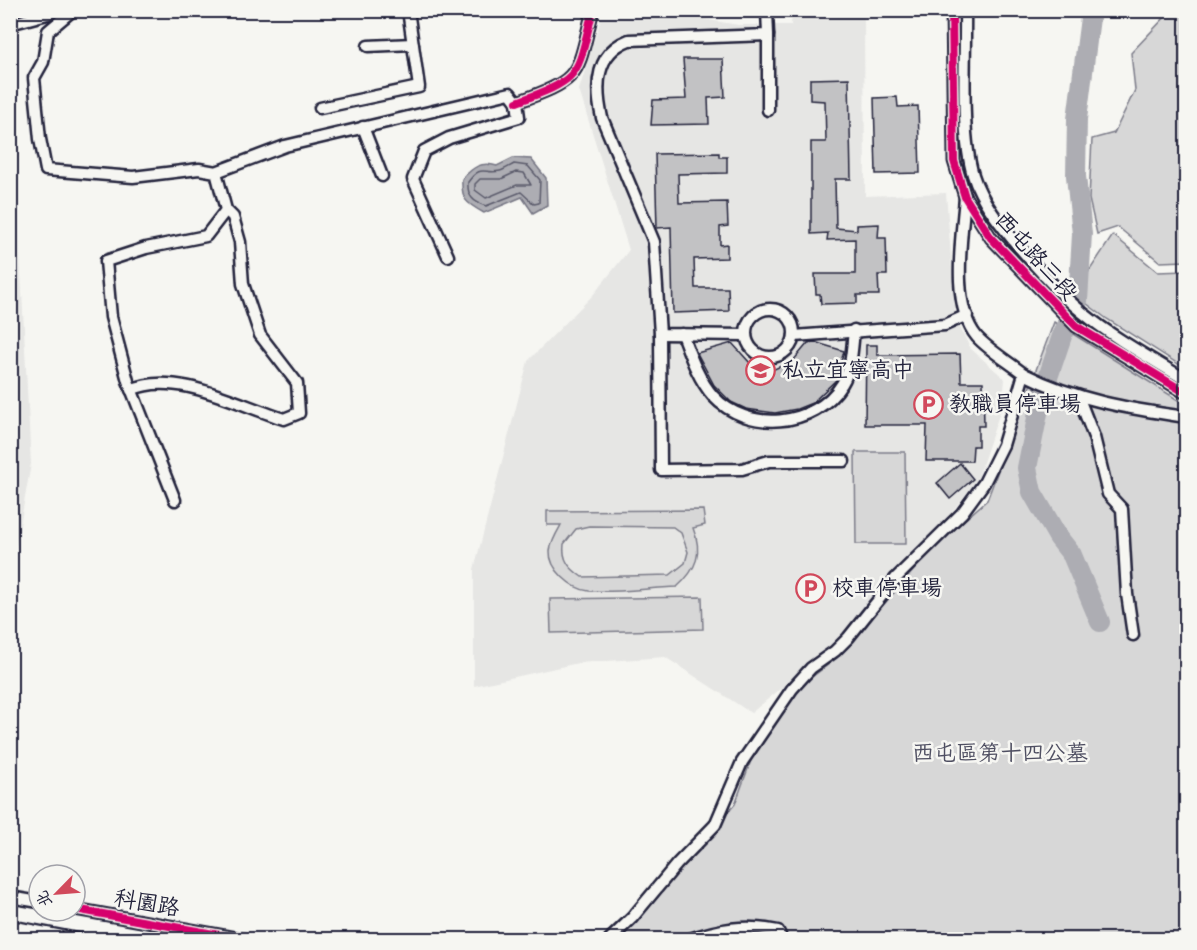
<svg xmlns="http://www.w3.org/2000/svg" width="1197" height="950" font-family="'Comic Neue','LXGW WenKai TC',sans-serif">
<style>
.built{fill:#e6e6e4}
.green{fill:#d7d7d7;stroke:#7c7c89;stroke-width:1.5;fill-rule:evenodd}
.water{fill:#adadb3;stroke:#757583;stroke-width:1.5}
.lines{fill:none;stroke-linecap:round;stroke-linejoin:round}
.shore{stroke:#5a5a6b;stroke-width:1.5}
.river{stroke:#adadb3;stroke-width:20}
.building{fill:#c2c2c4;stroke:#22223b;stroke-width:1.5}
.minor-casing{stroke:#22223b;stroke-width:15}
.minor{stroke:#f6f6f2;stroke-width:10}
.cycleway-casing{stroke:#f6f6f2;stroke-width:11}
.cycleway{stroke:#d6006c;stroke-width:8}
.labels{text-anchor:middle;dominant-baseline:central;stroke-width:5;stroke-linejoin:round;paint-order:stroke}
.street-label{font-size:22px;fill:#22223b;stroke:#f6f6f2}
.poi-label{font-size:22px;fill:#22223b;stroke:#f6f6f2;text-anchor:start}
.park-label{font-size:22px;fill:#4f4f62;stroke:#f6f6f2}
</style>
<rect width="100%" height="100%" fill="#f6f6f2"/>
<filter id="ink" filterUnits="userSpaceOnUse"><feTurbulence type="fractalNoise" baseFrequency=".0167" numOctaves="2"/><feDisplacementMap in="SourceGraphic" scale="12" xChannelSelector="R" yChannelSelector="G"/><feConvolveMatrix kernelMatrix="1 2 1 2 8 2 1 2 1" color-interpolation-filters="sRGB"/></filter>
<g filter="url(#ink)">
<!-- built -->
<g class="built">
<path d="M792,11h72l1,185 81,-3 10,126 14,29 35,31 -2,24 -26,77 -35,44 -113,125 -78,64 -86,-56 -87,6 -104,23v-117l54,-208 65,-66 36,-45 -50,-160 22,-72h97l40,7h53z"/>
<path d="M11,82l20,382 -20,111h-1z"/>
</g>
<!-- green -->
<g class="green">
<path d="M1162,11h24v250l-26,1 -42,-35 -21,7 -8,-35 3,-60 22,-6 21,-43 -4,-37 34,-36z"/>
<path d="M1113,235l45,37 28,-1v98l-79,-50 -33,-25z"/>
<path d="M1054,322l132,83v534l-566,1 115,-136 18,-49 47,-69 37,-28 97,-111 53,-47z"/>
<path d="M855,452h50l1,92h-50z"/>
<path d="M703,510l2,15 -12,3c10,25 4,41 -16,59 -29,1 -60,6 -88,4 -18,-2 -40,-22 -39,-40 1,-9 7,-19 11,-26h-14v-14zM589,526l84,1 8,6 7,19 -3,11 -15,12 -88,2c-13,-9 -20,-17 -18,-33l12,-15z"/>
<path d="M702,597l1,32 -152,4 -1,-34z"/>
</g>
<!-- water -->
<path class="water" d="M513,158l18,1 15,19 1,27 -14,8 -11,-16 -38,16c-18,-10 -23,-13 -22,-34 11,-12 19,-18 35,-13z"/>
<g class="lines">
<!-- shore -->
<g class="shore">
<path d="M514,164l14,2 12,14 -1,23 -5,1 -13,-12 -35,14c-13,-4 -19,-10 -18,-24 14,-19 16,-7 32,-11 4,-1 10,-5 14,-7z"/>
<path d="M516,172l8,1 7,12h-14l-31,13 -11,-8v-6l5,-5h21z"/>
</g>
<!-- river -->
<path class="river" d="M1091,10l-14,109 -1,57 6,58 -4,67 -15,32 -22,65 -14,70 5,24 26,45 14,18 28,67"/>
</g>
<!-- building -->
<g class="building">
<path d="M683,59h40l2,38 -17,1 1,26 -58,1 2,-25 33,-1z"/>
<path d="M849,78l2,101h-16l1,49 21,2v-5l22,-1 -1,14h8l1,37h-9l1,20h-22v8l-36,1 -1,-10h-4l-1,-20h40v-35l-28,1 1,-7 -17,1v-92h15l-1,-41 -15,-1v-21z"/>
<path d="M897,97l1,10 20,-1 2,67 -44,1 -2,-76z"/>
<path d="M719,153v4h8v16l-49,1 1,29 48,-1 1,24 -8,1v18l7,-1v14l-33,1 1,29h33l1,23 -56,2 -2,-86 -14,1 -2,-74z"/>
<path d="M814,342l30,9 -8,29 -24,23 -15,6 -22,4 -29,-4 -15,-7 -17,-17 -17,-32 35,-10 19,21 21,6 21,-9 15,-18z"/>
<path d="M866,345h11v10l83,-1 1,28h22l1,44h-6v20h-5l-1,15h-46l1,-36h-62z"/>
<path d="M960,463l13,16 -23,20 -13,-16z"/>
</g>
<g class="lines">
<defs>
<g id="minor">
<path d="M73,10l-25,21 -5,31 -9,16 6,61 6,31 87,7 66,-8 17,3 10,38 -20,26 -60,12 -40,13 5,56 17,64 47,119"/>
<path d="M952,10l2,151 11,36 26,41 85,88 110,67"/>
<path d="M965,10c1,47 -5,122 8,165 8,26 29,52 46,72 20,23 41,47 64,66 32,26 69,46 103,67"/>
<path d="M10,24l52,-14"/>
<path d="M768,35v75"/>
<path d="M368,46l45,-2"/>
<path d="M517,102c67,-24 59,-26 76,-92"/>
<path d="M320,108l99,-21 -11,-77"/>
<path d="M363,127l19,49"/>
<path d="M216,172l69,-26 225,-53 7,9 2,15 -70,21 -25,13 -11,28 35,77"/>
<circle cx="770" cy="333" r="24"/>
<path d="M660,334l1,136 81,-1 27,-8h75"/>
<path d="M682,334c8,21 16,45 31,62 34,37 102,32 129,-12 10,-16 10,-35 12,-54"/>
<path d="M746,335l-86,-1 -6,-92 -52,-124c-7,-31 -7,-65 27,-78l139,-5 -1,-25"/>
<path d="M794,336l151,-11 22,-10"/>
<path d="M1024,374c51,26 106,35 162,43"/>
<path d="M131,390c44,-21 109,16 153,29l15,-6 -2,-30 -37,-48 -17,-51 -3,-42 -7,-25 -7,-7"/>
<path d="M1078,396l16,41 14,57 14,15 5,85 6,41"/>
<path d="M10,897l29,5"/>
<path d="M75,909l172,31"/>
<path d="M10,926l73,14"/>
<path d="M609,940l23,-22 45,-54 38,-39 27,-63 50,-73 19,-21 24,-17 13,-13 48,-60 66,-65 22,-30 19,-38 21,-71c-15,-12 -34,-23 -47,-37 -27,-32 -15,-101 -12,-140"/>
<path d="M687,940c31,-11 58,-16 91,-9l4,9"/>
</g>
</defs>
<!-- minor casing -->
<use href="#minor" class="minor-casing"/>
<!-- minor -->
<use href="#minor" class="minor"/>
<defs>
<g id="cycleway">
<path d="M952,10l2,151 11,36 26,41 85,88 110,67"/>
<path d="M517,102c67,-24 59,-26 76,-92"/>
<path d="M75,909l172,31"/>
</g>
</defs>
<!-- cycleway casing -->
<use href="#cycleway" class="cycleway-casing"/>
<!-- cycleway -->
<use href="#cycleway" class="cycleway"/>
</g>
</g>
<!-- icons -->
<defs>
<symbol id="school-ring" viewBox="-11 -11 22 22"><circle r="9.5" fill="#f6f6f2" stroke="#d1495b" stroke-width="1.5"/><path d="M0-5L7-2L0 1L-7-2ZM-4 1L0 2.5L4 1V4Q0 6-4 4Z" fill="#d1495b"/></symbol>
<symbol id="parking-ring" viewBox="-11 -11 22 22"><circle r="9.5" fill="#f6f6f2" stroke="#d1495b" stroke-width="1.5"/><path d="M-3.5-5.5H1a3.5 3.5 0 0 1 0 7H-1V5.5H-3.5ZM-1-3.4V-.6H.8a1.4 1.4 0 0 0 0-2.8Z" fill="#d1495b"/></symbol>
</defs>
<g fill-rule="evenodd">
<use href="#school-ring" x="744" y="354" width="33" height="33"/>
<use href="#parking-ring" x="912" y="388" width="33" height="33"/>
<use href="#parking-ring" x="794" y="572" width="33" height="33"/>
</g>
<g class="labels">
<!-- street labels -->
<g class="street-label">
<text transform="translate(1036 256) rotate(48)">西屯路三段</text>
<text transform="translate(147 903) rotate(10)">科園路</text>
</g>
<!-- poi labels -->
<g class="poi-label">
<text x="782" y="370">私立宜寧高中</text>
<text x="949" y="404">教職員停車場</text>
<text x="832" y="588">校車停車場</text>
</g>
<!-- park labels -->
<g class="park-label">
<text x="1000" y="753">西屯區第十四公墓</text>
</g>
</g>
<!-- margin -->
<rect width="1197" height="950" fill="none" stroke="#f6f6f2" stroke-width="36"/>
<rect x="18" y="18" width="1161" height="914" fill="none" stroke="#22223b" stroke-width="2" filter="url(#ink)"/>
<!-- north arrow -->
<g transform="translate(57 893) rotate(245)"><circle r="28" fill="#f6f6f2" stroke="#a1a1a9" stroke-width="1.5"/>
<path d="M0-4.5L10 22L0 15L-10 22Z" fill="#d1495b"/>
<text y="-9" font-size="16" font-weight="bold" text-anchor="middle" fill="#22223b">北</text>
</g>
</svg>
